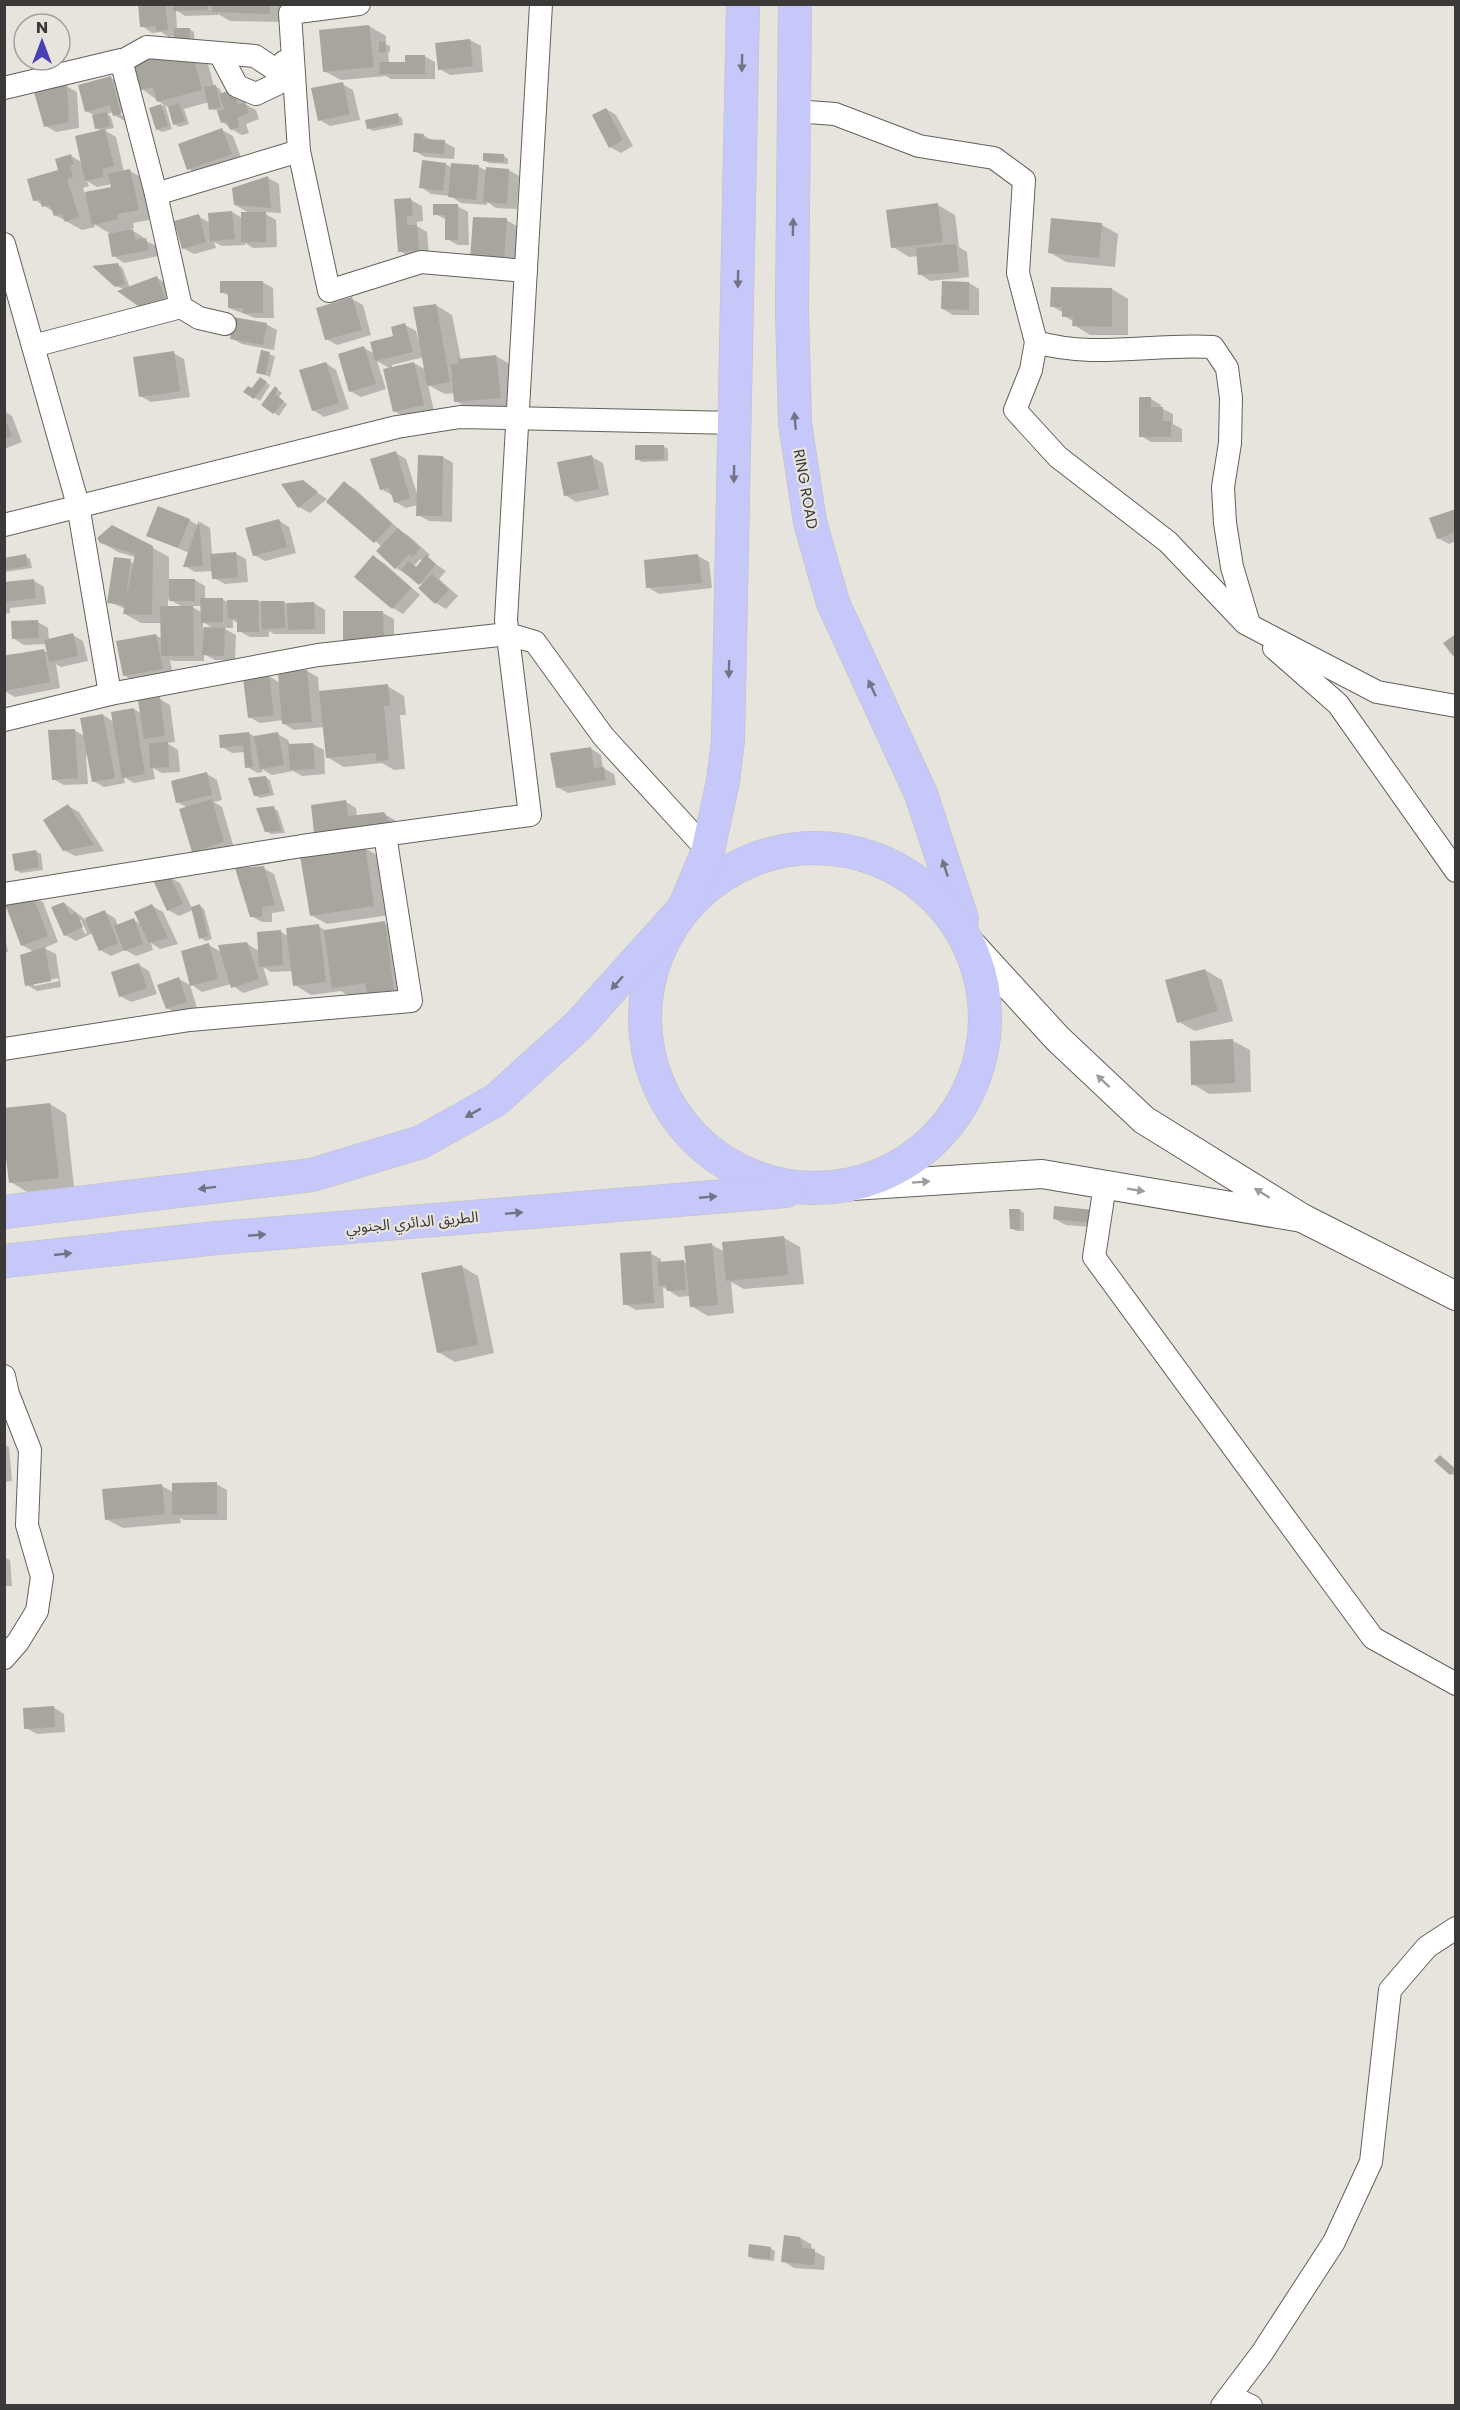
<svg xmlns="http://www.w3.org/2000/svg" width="1460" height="2410" font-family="Poppins,'Noto Sans Arabic',sans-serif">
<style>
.shadow{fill:#0003;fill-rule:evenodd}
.building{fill:#a8a49e}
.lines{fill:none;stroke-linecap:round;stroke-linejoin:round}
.minor-casing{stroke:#64605b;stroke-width:24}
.tertiary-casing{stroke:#64605b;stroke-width:30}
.primary-casing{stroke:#c1c0bf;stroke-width:34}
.minor{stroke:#fff;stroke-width:22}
.tertiary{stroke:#fff;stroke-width:28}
.primary{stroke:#c5c8f8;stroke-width:33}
.oneway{fill:#737385}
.oneway2{fill:#9e9c9c}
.labels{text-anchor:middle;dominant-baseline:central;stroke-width:4.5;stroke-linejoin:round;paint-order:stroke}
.street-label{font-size:15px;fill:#3c3a38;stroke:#e7e3dd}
</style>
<rect width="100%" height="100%" fill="#e7e3dd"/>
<!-- shadow -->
<g class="shadow">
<path d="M139,4h29l7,4v-4h112l-1,18 -56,-1 -12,-7v1l-33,1 -9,-6 1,19h12l5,3 1,16 -20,-12 -6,1 -8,-5 -9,1 -10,-7z"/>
<path d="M369,26l17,10v8l4,2v7l-2,-1 1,12h17l18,-8 11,6v17h-44l-5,-3 -45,4 -17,-9z"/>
<path d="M470,40l11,6 2,26 -33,3 -10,-6z"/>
<path d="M192,54l16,10 6,22 6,3 2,6 21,2 2,7 11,6 3,9 -13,5 3,9 -7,2 -11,-6 -8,-7 -4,-11 -9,-2 -1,-7 -25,7 5,15 -10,3 -5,-3 -5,-16 -4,-3 7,24 -10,3 -5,-3 -6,-20 13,-4 -22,-16z"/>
<path d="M111,78l11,6 9,34 -10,-6v3l8,5 -4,1 -11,-6 -1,-3 -6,2 4,3 3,11 -10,2 12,7 8,35 6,-1 16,9 8,39 -21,4 1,5 -4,1 13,8 1,3 13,6 2,10 -35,7 -10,-7 -5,-23 -15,-9 1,3 -13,3 -27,-15 -1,-3 -19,-12 36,-44 12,7 20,-31 -7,-4 -2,-13 -8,-4zM87,181l10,6 15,-3 1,4 -28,6 -2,-6 6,-2z"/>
<path d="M342,84l11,6 7,30 -30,6 -10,-6z"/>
<path d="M66,86l11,6 2,36 -23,4 -10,-6z"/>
<path d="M606,109l10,6 17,31 -12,7 -11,-6z"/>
<path d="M397,115l5,3 1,7 -30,6 -5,-3z"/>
<path d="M222,130l11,6 9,24 -43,15 -10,-6z"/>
<path d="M423,135l10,6 11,1 11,6 -1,11 -29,-2 -10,-6z"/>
<path d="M504,156l4,3v5l-19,-1 -5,-3z"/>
<path d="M424,162l22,2 6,4 1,-4 26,3 8,4 22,-1 10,6 -2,33 -21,-1 -9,-6v3l-26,-2 -11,-7 -19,-2 -10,-7z"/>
<path d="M268,178l11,6 2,29 -19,-1 14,8 1,27 -24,1 -8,-5v2l-23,1 -8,-4 2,6 -22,6 -11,-6 15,-32 12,7 22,-11 10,6 9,-4 -16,-9 -1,-16z"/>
<path d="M411,200l11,6 1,15 -6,1v4l10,6 2,24 -19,1 -10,-6 -5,-50z"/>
<path d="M938,205l17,10 4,32 8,5 2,25 -39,4 -10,-7 -2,-18 -9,1 -16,-10z"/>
<path d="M457,206l11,6 1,33h-11l-11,-6v-19l-12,-6z"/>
<path d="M506,220l11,6 -2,41 -32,-2z"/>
<path d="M1102,225l16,9 -3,33 -49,-5 -17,-10z"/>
<path d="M117,265l5,2 8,21 27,-10 10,6 9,26 -60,-24z"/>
<path d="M262,282l11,6 1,30h-19l-26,-10v-12l-7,-4z"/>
<path d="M969,283l10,6v26h-26l-10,-6z"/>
<path d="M1112,289l16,10v36h-38l-16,-10v-3l-10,-6v-3l-12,-7z"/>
<path d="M352,299l11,6 8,30 -34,10 -11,-6z"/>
<path d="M436,305l16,10 9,45 35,-4 17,10 4,40 -45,5 -16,-10 -1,-8 -10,1 -17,-9 6,26 -29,6 -11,-6 -3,-42 -14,-8 9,28 -25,8 -11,-6 14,-43 11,6 20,-17 10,-12 11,6 3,11 2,-1zM424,357l2,13 -12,-7 -22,5v-3z"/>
<path d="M266,324l11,6 -3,20 -32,-6 -11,-6z"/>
<path d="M262,352l13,4 -5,21 -12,-5z"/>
<path d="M173,353l11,6 6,38 -39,5 -11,-6z"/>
<path d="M326,363l10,7 13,39 -25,8 -11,-7z"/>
<path d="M260,379l10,6 -10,16 -14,-9 6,-2z"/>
<path d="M275,388l7,5 -4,5 9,6 -8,12 -16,-11z"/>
<path d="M1151,399l10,6v3l12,6v10l9,5v13h-31l-10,-6z"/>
<path d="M4,411l8,5 10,26 -18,7z"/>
<path d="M663,446l5,3v12l-26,1 -5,-3z"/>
<path d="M396,453l10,6 12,38 25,-40 10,6 -1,59 -23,-1 -11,-6v-10l-12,3 -11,-6 -3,-7 -11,-6z"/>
<path d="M592,457l11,6 6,32 -33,7 -11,-7z"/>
<path d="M302,482l25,17 -17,14 -11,-6z"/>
<path d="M344,483l11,6 46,42 8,5 21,19 -3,3 19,13 -7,8 19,17 -12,13 -10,-6 -13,-18 -27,-17 -18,-17 4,-4 -53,-46zM420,559l3,2 -5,7 -4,-2z"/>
<path d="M1456,510v31l-7,3 -11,-6z"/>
<path d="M189,520l10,6 1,-4 10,6 2,27 23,-2 11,6 2,23 -23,2 -11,-6 -1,-7 -18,1 -10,-6 4,-13 -41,-18z"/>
<path d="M278,520l11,7 7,26 -31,8 -11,-6z"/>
<path d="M101,542l52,6 16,9v23h26l10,6v14l17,-1 7,4 29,-2 26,1 4,2 26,-1 11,7v24h-51l-5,-3v6h-19l-11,-6v-7l-6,-4v8h-10l13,7 -1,26 -20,-1 -11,-6v7h-31l-3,-1 3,15 -38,7 -11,-7 32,-40 6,4v-16h-21l-16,-9 1,-5 -17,-7 7,-44 18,5 1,-6 -17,-5zM168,599l15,8h-15zM191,606h11v7zM203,622l11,7 -11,-1z"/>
<path d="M25,556l5,3 2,9 -28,4v-13z"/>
<path d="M698,556l11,6 3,26 -53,6 -11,-7z"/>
<path d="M373,557l11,6 36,32 -17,19 -10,-6 -37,-32z"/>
<path d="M33,580l11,7 2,17 -36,4v5l-6,1v-30z"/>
<path d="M383,613l11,6v28l-39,1z"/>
<path d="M38,622l10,6 1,12 24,-5 10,6 5,20 -27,6 -5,-3 4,24 -45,9 -11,-6v-36l40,-4 5,2 -3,-9 -22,1 -11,-7z"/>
<path d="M307,671l11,6 1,15 68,-6 17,10 2,19h-6l5,54 -11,1 -12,-7 -38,4 -17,-10 -3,-30 -30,3 -10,-6 -1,-4 -23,3 -11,-6 20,-41 11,7z"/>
<path d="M160,699l10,6 5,37 -8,1 11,7 2,22 -18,1 -9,-5 2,11 -21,4 -10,-6 1,6 -21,4 -11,-6 -5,-26h-2l2,29 -24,1 -11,-6 21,-49 11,6 18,-21 11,7 20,-13 8,5z"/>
<path d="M248,733l8,4 22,-3 10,6 2,5 23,-1 11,6 1,24 -23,2 -9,-5 -21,4 -10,-6 1,3 -5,1 -11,-6 -2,-15 -13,1 -10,-6z"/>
<path d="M590,748l11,7 2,13 11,6 2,11 -48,8 -11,-6z"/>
<path d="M207,774l10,6 5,20 -8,2 8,5 12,41 -30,9 -11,-6 -5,-43 -11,-6z"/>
<path d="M265,777l5,3 4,15 -14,3 -5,-3z"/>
<path d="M346,802l10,6 1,9 27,-3 11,6 5,9 -73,9z"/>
<path d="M68,806l11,6 25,39 -29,5 -11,-6z"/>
<path d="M273,808l5,3 7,22 -14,1 -5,-3z"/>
<path d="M364,848l17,9 9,58 -63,9 -16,-9z"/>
<path d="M36,851l5,3 2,16 -22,3 -5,-3z"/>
<path d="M263,868l11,6 11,37 -13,2v9h-10l-11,-6z"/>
<path d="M169,877l11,6 12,25 8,-2 4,3 8,30 -6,2 -5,-3 -8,-28 -14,6 -11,-6z"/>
<path d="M32,896l11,6 15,40 -14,6 12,6 5,33 -24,4 -10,-6 7,-33 -12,-7zM58,978l1,3 -25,5v-3z"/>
<path d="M64,903l22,17 18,-8 11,6 3,8 15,-6 8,4 11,-18 11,6 15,32 -18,5 -9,-6 2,7 -17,6 -11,-6 -14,6 -11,-6 -7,-17 -17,8 -11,-6zM78,920h3l6,13 -2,1z"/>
<path d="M384,923l17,9 9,66 -60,-1 -9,-6 -30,4 -16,-10 -2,-14 -22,1 -8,-5 6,18 -26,8 -12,-9 -29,8 -10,-7 17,-40 12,7 25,-9 13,8v-18l22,-1 7,4 30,-10 9,5z"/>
<path d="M4,931l4,21 -4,1z"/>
<path d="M139,965l10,6 8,23 -26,8 -11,-6z"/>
<path d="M1205,970l17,10 11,41 -38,10 -16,-9z"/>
<path d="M179,979l11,6 7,23 -19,6 -11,-6z"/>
<path d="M1233,1041l17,9 1,42 -42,2 -16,-10z"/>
<path d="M50,1104l16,10 8,73 -47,5 -16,-10z"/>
<path d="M1056,1208l48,20 -38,-3 -11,-6z"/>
<path d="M1020,1210l4,3v18h-8l-5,-3z"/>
<path d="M784,1238l16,9 4,37 -60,5 -13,-7 3,31 -26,3 -17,-10 -1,-10 -11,1 -16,-10 1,21 -28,2 -11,-6 25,-51 11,6v4l23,-1 3,2 25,-19 13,7z"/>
<path d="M461,1266l17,10 16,77 -39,9 -17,-10z"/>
<path d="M4,1444l5,3 3,34 -8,1z"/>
<path d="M1445,1460l11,9v7l-5,-2z"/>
<path d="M216,1484l11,6v30h-43l-4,-2 1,5 -58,5 -17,-9 56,-33 11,6z"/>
<path d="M4,1557l6,3 2,26h-8z"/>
<path d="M53,1707l11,7 1,18 -28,2 -11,-6z"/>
<path d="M800,2238l11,6 1,6 13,7 -1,13 -30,-2 -11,-7z"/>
<path d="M770,2248l5,3 -1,10 -20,-2 -5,-3z"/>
</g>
<!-- building -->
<g class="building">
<path d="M138,4h27l3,26 -11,1 -2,-5 -15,1z"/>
<path d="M173,4h35v6l-35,1z"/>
<path d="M212,4h58v10l-58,-2z"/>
<path d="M369,25l5,42 -51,5 -4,-42z"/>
<rect x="174" y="28" width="16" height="18"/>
<path d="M470,39l3,27 -35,4 -3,-27z"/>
<path d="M379,42h6l1,10 -7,1z"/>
<path d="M173,52l19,1 10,37 -45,12 -4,-15 -12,3 -8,-28z"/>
<path d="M405,55h20v19h-46l1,-12h25z"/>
<path d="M111,76l10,38 -8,2 -3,-11 -25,7 -7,-27z"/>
<path d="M343,82l7,32 -32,7 -7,-33z"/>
<path d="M67,84l2,38 -25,5 -10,-35z"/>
<path d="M216,85l5,22 -12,3 -5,-23z"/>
<path d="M233,89l5,16 7,-3 4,11 -12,5 2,9 -9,3 -3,-9 -6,2 -4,-12 7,-2 -5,-15z"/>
<path d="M179,103l6,18 -12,4 -5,-18z"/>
<path d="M161,104l7,22 -12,4 -7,-22z"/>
<path d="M606,108l17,32 -14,8 -17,-33z"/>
<path d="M107,112l3,14 -15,3 -3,-14z"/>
<path d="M398,113l1,10 -32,6 -2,-9z"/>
<path d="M222,128l10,26 -45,16 -9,-26z"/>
<path d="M105,129l9,37 -12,3 2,8 -19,4 -10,-45z"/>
<path d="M414,133l10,1 -1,5 22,1 -1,14 -31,-2z"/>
<path d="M483,153l21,1v8l-21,-1z"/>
<path d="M71,154l3,10 -4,1 3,12 -6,2 12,38 -14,5 -3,-8 -8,2 -4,-11 -8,2 -2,-7 -7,1 -6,-22 31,-9 -3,-11z"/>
<path d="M422,160l24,3 -3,28 -24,-3z"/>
<path d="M451,163l28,2 -3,35 -28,-3z"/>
<path d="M486,167l23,2 -2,35 -24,-2z"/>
<path d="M130,169l9,41 -22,4 1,5 -26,6 -7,-33 26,-5 -3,-13z"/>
<path d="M268,176l3,32 -37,-3 -2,-17z"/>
<path d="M411,198l2,18h-6v9h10l2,25 -21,2 -4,-53z"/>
<path d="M938,203l5,39 -52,6 -5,-38z"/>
<path d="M433,204h25v36h-13v-25h-12z"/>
<path d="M232,211l3,28 -25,2 -2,-28z"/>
<rect x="241" y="212" width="25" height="30"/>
<path d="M199,214l7,28 -24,7 -8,-28z"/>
<path d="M473,217l34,1 -3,43 -34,-1z"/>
<path d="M1051,218l51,5 -3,35 -51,-5z"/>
<path d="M133,229l2,11 11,-2 3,12 -37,7 -4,-23z"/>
<path d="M956,244l3,28 -41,3 -2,-27z"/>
<path d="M118,263l7,21 -10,3 -23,-21z"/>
<path d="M157,276l10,28 -22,7 -28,-20z"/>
<path d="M220,281h43v32h-20v-5h-15v-15h-8z"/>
<path d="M942,281l27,1v28l-28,-1z"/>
<path d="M1051,287l61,1v39l-40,-1 1,-9h-11v-10h-12z"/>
<path d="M352,297l10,33 -37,10 -9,-32z"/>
<path d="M436,304l14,78 -23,4 -14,-79z"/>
<path d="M233,317l34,6 -4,22 -33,-6z"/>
<path d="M405,323l8,29 -38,9 -5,-19 23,-6 -2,-9z"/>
<path d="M364,346l12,38 -27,8 -11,-38z"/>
<path d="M261,350l9,2 -5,23 -9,-2z"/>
<path d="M174,351l6,40 -41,6 -6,-40z"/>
<path d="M496,355l5,43 -47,4 -3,-38h7v-5z"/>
<path d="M326,362l13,41 -27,8 -13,-41z"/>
<path d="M414,362l10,43 -31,7 -10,-43z"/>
<path d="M260,377l7,5 -13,17 -11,-7 5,-6 4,2z"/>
<path d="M275,386l3,3 -3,5 9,7 -11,13 -12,-9z"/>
<path d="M1139,397h12v10h12v14h8v16h-32z"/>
<path d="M4,416l8,20 -8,3z"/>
<path d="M635,445h29v14l-29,1z"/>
<path d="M396,451l14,47 -16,5 -5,-16 -9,3 -10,-31z"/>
<path d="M418,455l25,1 -1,60h-26z"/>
<path d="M592,455l7,34 -35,7 -7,-34z"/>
<path d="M303,480l15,12 -20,16 -17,-24z"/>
<path d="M344,481l48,43 -18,19 -48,-41z"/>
<path d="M158,506l32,13 -12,29 -32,-12z"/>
<path d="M1456,509v23l-19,7 -8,-21z"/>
<path d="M279,519l8,28 -34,9 -8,-28z"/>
<path d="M199,520l4,46 -20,1z"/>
<path d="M112,525l41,21 -1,69 -29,-1 2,-9 -18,-2 7,-46 17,2 -5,40 9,-45 -35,-11 -3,-5z"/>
<path d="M398,528l22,20 -7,9 -4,-3 -14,15 -19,-18z"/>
<path d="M236,552l2,25 -26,2 -2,-25z"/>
<path d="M26,554l2,12 -24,4v-12z"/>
<path d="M698,554l4,29 -56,5 -2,-28z"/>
<path d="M373,555l38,33 -19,21 -38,-32z"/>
<path d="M426,555l10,9 -17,21 -18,-15 7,-9 8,6z"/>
<path d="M432,574l17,16 -14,14 -17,-16z"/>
<path d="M34,579l2,19 -32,4v-20z"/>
<rect x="169" y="579" width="26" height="22"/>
<path d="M200,598h23v24l-22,1z"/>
<path d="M227,600h31l1,32h-22v-13h-9z"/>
<path d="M261,601h23l1,27 -23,1z"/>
<path d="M314,602l1,27 -27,1 -1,-27z"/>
<path d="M160,606h33l1,50h-33z"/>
<path d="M343,611h40l1,31h-41z"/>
<path d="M38,620l1,18 -27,1 -1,-18z"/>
<path d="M204,627l21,1 -1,28 -22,-1z"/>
<path d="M73,633l5,23 -29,6 -5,-22z"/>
<path d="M156,634l7,35 -40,7 -7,-35z"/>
<path d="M1456,634v20l-3,2 -10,-13z"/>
<path d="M44,649l6,33 -46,9v-35z"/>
<path d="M307,670l5,52 -30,2 -4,-52z"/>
<path d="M269,675l5,40 -26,3 -5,-40z"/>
<path d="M388,684l2,22h-6l5,54 -13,1v-8l-50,5 -7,-67z"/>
<path d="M160,697l5,39 -21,3 -6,-39z"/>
<path d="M134,708l11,66 -23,4 -11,-66z"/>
<path d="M103,714l12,64 -23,4 -12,-64z"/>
<path d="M75,729l3,49 -26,2 -4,-50z"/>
<path d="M249,732l4,35 -8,1 -2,-23 -23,3 -1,-13z"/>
<path d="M278,732l6,33 -24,4 -6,-33z"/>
<path d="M168,742l1,25 -19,1 -1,-25z"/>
<path d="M313,743l2,26 -25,1 -2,-26z"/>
<path d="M591,747l3,21 10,-1 2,13 -50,8 -6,-35z"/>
<path d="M207,772l5,23 -36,8 -5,-22z"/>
<path d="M266,776l4,17 -16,3 -6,-18z"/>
<path d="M212,799l12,43 -32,10 -13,-43z"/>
<path d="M346,800l2,16 36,-4 7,12 -77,9 -3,-28z"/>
<path d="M68,804l26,41 -31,6 -20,-31z"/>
<path d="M274,806l7,25 -16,1 -9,-24z"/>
<path d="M365,846l9,60 -64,10 -10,-60z"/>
<path d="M36,850l3,17 -24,4 -3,-17z"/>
<path d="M264,866l11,39 -13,2v10h-12l-15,-49z"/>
<path d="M169,875l14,29 -16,7 -15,-33z"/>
<path d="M32,894l16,42 -27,10 -16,-42z"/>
<path d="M64,902l6,13 6,-3 7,15 -19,9 -13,-29z"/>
<path d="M152,904l16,34 -19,5 -15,-31z"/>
<path d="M200,904l8,32 -9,3 -8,-32z"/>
<path d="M105,910l13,33 -19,8 -14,-33z"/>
<path d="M134,918l9,26 -19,7 -10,-25z"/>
<path d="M385,921l9,69 -27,3 -2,-10 -33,5 -8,-58z"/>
<path d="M319,924l7,58 -33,4 -7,-58z"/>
<path d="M281,930l2,35 -24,2 -2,-35z"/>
<path d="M247,942l12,37 -28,9 -13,-43z"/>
<path d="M209,943l9,36 -28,7 -9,-35z"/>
<path d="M45,947l6,34 -26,5 -5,-31z"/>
<path d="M139,963l8,25 -28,9 -8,-25z"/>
<path d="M1205,969l13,42 -41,12 -12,-43z"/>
<path d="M179,977l8,25 -21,7 -9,-24z"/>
<path d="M1233,1039l2,44 -44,2 -1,-44z"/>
<path d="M50,1103l9,75 -50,5 -5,-41v-34z"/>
<path d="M1054,1206l40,4v13l-41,-4z"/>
<path d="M1009,1209h11v20h-10z"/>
<path d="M784,1236l4,39 -62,6 -4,-39z"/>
<path d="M712,1243l6,62 -28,2 -6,-61z"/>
<path d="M651,1251l3,52 -31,2 -3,-52z"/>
<path d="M684,1260l2,30 -19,1 -1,-6 -7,1 -2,-24z"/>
<path d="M462,1265l16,80 -41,8 -16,-80z"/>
<path d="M1440,1455l15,14 -5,6 -16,-14z"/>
<path d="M217,1482v32l-45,1v-32z"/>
<path d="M162,1484l3,30 -60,6 -3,-31z"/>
<path d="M54,1706l1,21 -31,2 -1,-21z"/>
<path d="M784,2235l16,2 2,11 13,1 -1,16 -33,-3z"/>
<path d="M749,2244l22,3 -1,12 -22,-2z"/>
</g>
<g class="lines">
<defs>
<g id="minor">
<path d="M220,54l17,32 19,8 21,-10 7,-22"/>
<path d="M122,61l25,-14 108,9 39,26"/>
<path d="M4,88l117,-28 35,134 25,113 -148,39"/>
<path d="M794,111l41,3 84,32 75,12 30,22 -6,93 18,69 -5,28 -16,40 43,47 110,85 77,81 132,69 79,14"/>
<path d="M299,151l30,140 92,-29 105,9"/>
<path d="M156,194l143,-43 -9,-138 69,-9"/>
<path d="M4,244l74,261 32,189"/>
<path d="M181,307l18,11 26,6"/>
<path d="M1036,342c58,17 118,1 177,5l14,21 4,30 -1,45 -7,44 2,36 7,44 17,57"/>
<path d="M4,525l393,-98 63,-10 275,6"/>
<path d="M1274,648l64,56 118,167"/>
<path d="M4,720l106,-26 208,-39 190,-21 27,8 68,94 105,115"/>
<path d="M4,894l298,-48 228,-31 -24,-195 35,-616"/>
<path d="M4,1049l186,-29 221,-19 -26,-166"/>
<path d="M1105,1185l-11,72 279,381 83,46"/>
<path d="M4,1376l4,18 22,56 -3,75 15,52 -5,34 -19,31 -14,16"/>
<path d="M1230,2396l21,10"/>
<path d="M1222,2406l40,-53 72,-111 37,-80 19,-172 37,-43 29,-19"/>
</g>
<g id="tertiary">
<path d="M821,1188l221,-14 260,44 -158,-98 -86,-81 -88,-96"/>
<path d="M1302,1218l154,78"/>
</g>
<g id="primary">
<path d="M795,4l-3,307 3,112 15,99 23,81 88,191 41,125"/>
<circle cx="815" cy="1018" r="170"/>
<path d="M4,1212l308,-37 109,-33 75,-42 82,-74 106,-118 24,-57 15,-70 5,-41 15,-736"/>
<path d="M4,1261l213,-23 569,-47"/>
</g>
</defs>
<!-- minor casing -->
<use href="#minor" class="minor-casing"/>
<!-- tertiary casing -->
<use href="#tertiary" class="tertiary-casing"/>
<!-- primary casing -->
<use href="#primary" class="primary-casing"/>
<!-- minor -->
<use href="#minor" class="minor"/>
<!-- tertiary -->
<use href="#tertiary" class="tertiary"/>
<!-- primary -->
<use href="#primary" class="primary"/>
</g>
<!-- one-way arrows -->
<defs><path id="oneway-solid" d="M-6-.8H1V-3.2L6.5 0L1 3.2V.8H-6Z" transform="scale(1.5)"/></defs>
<g class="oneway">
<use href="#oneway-solid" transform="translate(742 63) rotate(91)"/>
<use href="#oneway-solid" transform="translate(793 227) rotate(-89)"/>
<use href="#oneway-solid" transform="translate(738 279) rotate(91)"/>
<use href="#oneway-solid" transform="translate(795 421) rotate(-95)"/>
<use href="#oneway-solid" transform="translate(734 474) rotate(91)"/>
<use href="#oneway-solid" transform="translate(729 669) rotate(91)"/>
<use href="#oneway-solid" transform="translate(872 688) rotate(-115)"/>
<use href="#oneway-solid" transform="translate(945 868) rotate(-108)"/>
<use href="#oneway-solid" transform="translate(617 983) rotate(132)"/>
<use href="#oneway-solid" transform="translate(473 1113) rotate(151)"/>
<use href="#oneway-solid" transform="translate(207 1188) rotate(173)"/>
<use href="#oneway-solid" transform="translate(708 1197) rotate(-5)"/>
<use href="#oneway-solid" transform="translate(514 1213) rotate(-5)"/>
<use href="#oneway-solid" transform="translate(257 1235) rotate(-5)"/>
<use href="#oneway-solid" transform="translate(63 1254) rotate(-6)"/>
</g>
<g class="oneway2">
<use href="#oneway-solid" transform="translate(1103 1081) rotate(-137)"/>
<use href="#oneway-solid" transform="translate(921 1182) rotate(-4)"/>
<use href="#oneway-solid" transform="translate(1136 1190) rotate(9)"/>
<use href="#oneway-solid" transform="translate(1262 1193) rotate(-148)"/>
</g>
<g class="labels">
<!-- street labels -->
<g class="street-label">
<text transform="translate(806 489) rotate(80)">RING ROAD</text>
<text transform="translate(412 1222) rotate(-5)">الطريق الدائري الجنوبي</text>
</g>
</g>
<!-- border -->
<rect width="1460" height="2410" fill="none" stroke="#3c3a38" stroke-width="12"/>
<!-- north arrow -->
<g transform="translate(42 42)"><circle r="28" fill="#e7e3dd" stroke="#a39f9b" stroke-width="1.5"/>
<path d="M0-4.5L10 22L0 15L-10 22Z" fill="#493fb5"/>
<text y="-9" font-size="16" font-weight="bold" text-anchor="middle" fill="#3c3a38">N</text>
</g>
</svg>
